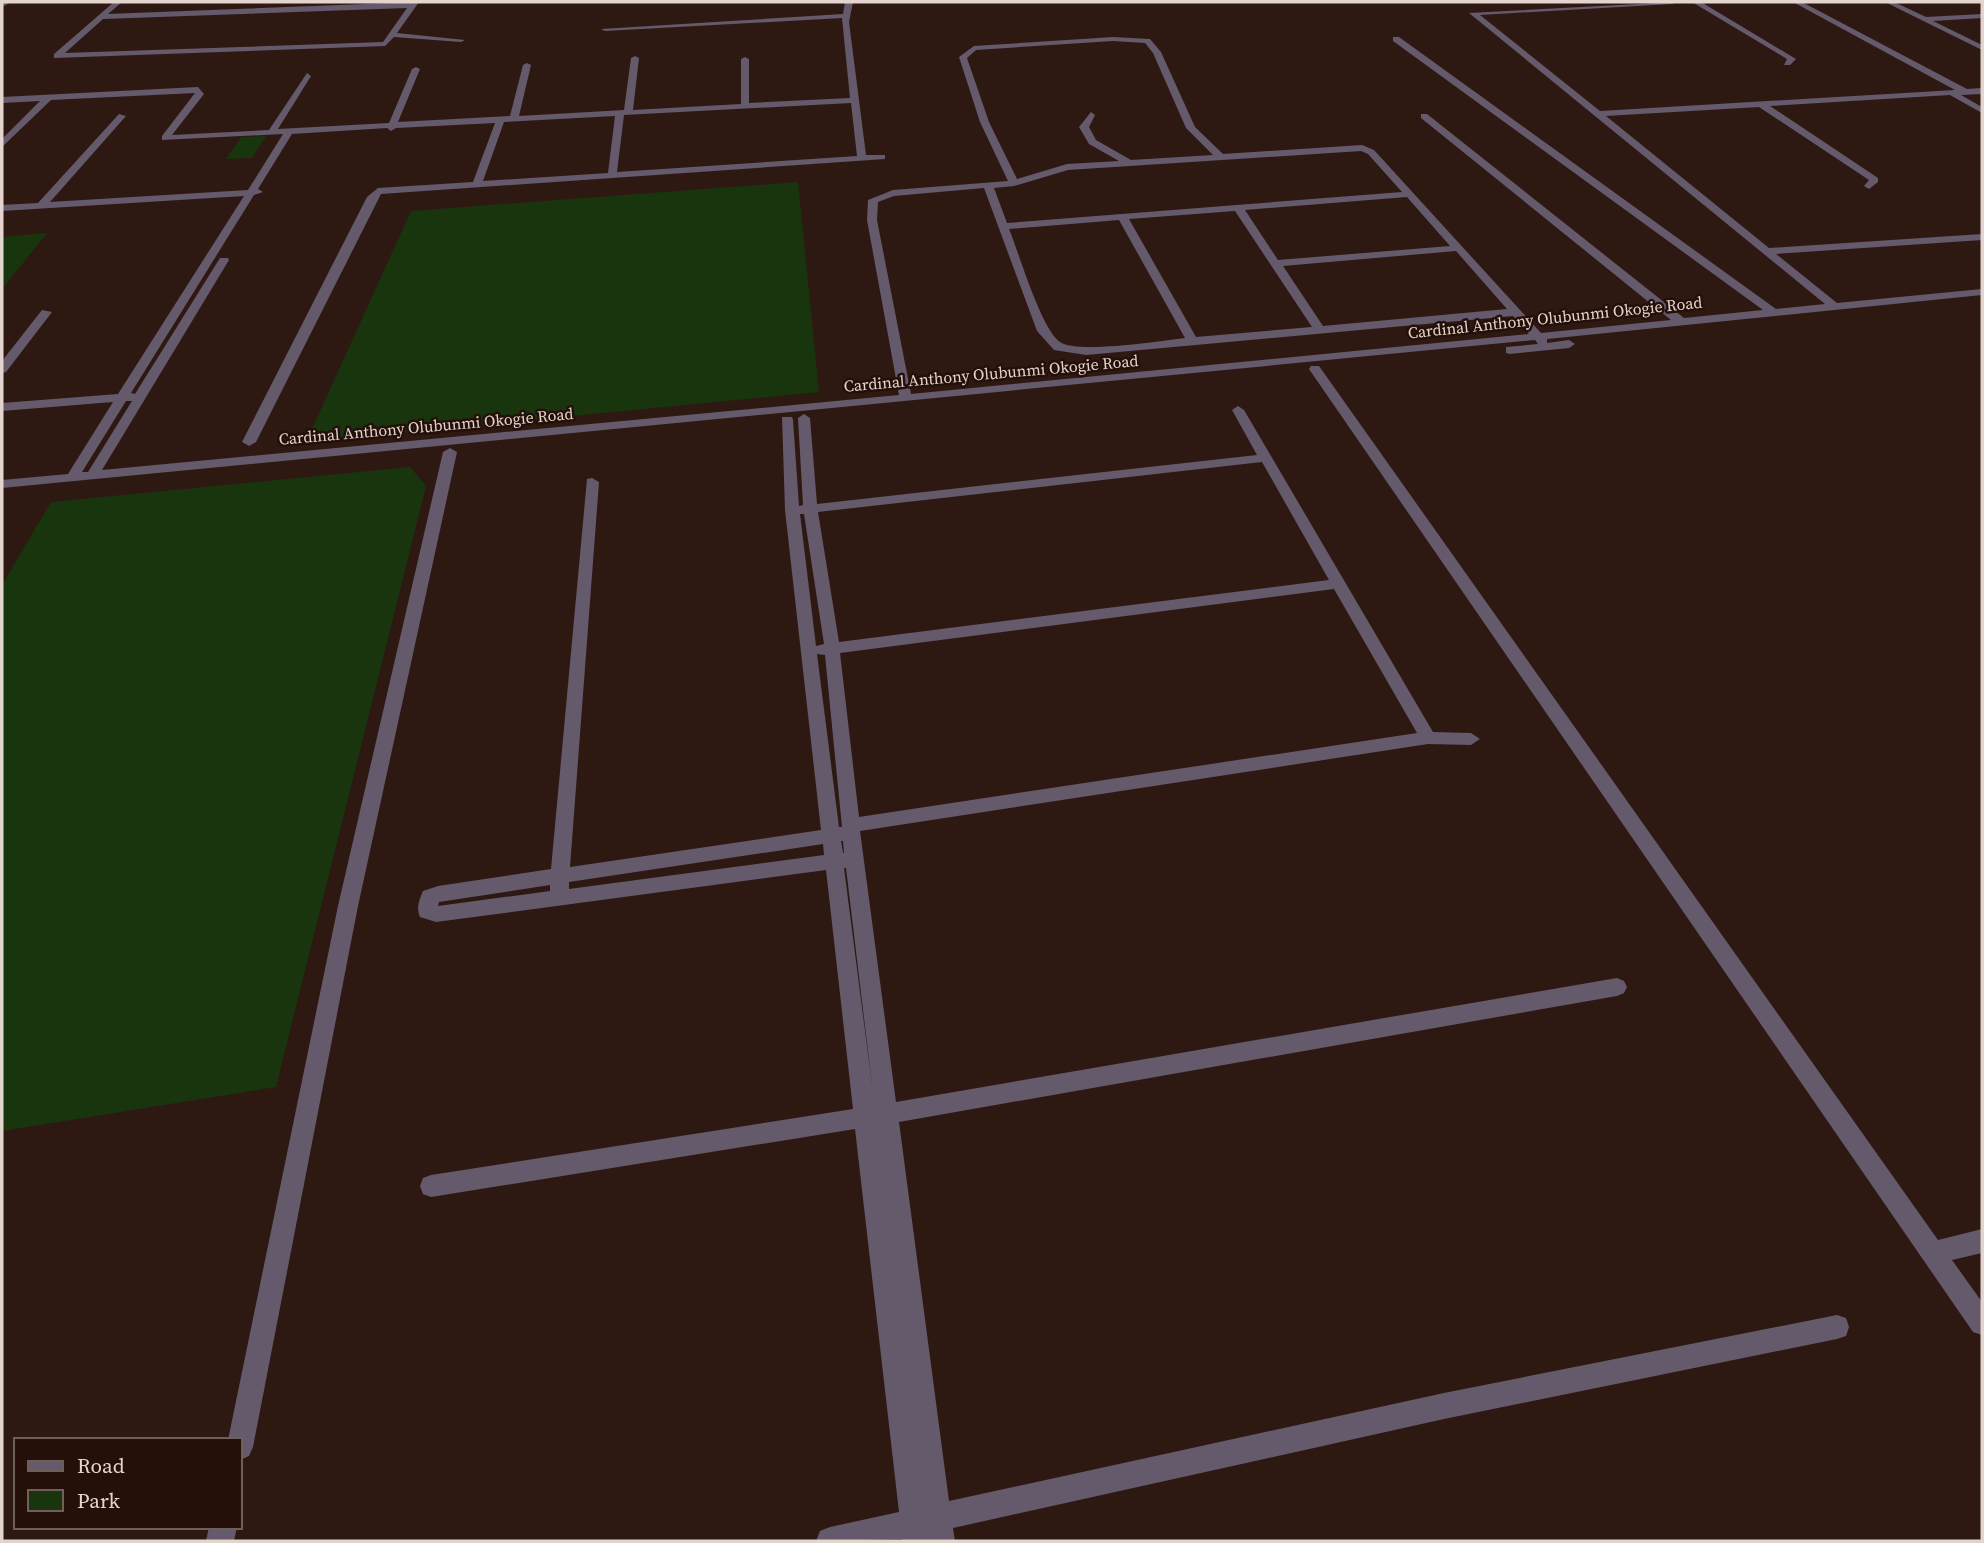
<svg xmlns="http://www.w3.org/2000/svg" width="1984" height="1543" font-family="'Source Serif 4',serif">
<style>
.green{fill:#19350e}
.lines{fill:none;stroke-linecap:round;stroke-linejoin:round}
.minor{fill:#65596c;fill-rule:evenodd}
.labels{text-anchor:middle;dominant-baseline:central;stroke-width:5;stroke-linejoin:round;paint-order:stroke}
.far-street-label{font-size:16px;fill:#e3d4ce;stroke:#241009}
</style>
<rect width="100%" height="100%" fill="#2e1912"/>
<!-- green -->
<g class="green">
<path d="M266,136l-14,22 -26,1 15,-22z"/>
<path d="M798,182l21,210 -513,50 105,-231z"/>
<path d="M47,233l-45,56v-52z"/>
<path d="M410,467l16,19 -150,601 -274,44v-546l49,-83z"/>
</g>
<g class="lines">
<!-- minor -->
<g class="minor">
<path d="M2,2h9l-9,5z"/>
<path d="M114,2h8l-14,12 311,-12 -22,31 68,7 -4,2 -67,-5 -9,9 -331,12v-4zM407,8l-24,34 -318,11 38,-34z"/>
<path d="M845,2h8l-4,20 17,133h19v4l-504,35 -125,248 -7,4 -7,-4 125,-245 11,-9 95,-6 22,-59 -99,5 -5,3 -4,-3 -95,6 -34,55 5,3 -9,3 -123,198 4,1 85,-136h8l1,2 -127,210 797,-75 -32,-175 1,-20 25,-10 115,-9 -28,-59 -21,-65 15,-11 139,-9 37,2 11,13 34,75 28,27 139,-9 12,5 167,183 130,-13 -250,-202v-4h6l257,204 79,-8 -370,-269v-4h6l377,272 49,-5 -356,-291 207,-11 -4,2 -192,11 120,96 355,-21 -162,-88h9l165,87 15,-1v6l-21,1 21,12v6l-32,-18 -180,11 108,72v4l-9,7 -5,-3 5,-6 -110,-73 -153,9 163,132 213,-14v6l-206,14 61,49 145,-14v6l-435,44v4l22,-3 6,4 -6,4 -59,6 -4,-1v-6l32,-3 -3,-4 -1533,148v-8l66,-6 45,-72 -111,9v-8l116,-9 126,-198 -242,15v-6l36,-2 81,-89 7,2 -76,86 198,-12 35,-56 -121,6v-4l33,-43 -144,7 -49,47v-8l38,-38 -38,2v-6l196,-10 6,7 -32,41 97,-5 38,-57 4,3 -33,53 111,-6 23,-54 4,-2 4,2 -22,53 112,-6 13,-51 4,-2 4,2 -12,51 105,-6 7,-52 4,-2 4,2 -6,52 108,-6v-45l4,-2 4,2v44l101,-5 -8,-80 -237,13 -4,-2 242,-15zM1113,41l32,2 8,10 33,75 27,27 -82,5 -35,-20 -7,-13 6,-12 -4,-3 -12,15 10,17 30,17 -52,3 -50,15 -28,-57 -22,-64 9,-8zM851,103l6,53 -240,16 7,-57zM615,116l-7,57 -125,8 21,-59zM1361,151l7,3 34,38 -395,31 -13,-35 20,-2 54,-16zM984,188l53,143 17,19 32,5 427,-39 16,18 -618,60 -34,-174 1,-18 16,-6zM1407,197l43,49 -172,14 -33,-50zM1235,211l77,116 -116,10 -67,-118zM1119,220l66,118c-23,3 -109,16 -125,4 -19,-13 -41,-89 -51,-113zM1456,251l51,58 -184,17 -40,-60zM126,401h6l-44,71h-6z"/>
<path d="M1692,2h9l95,57 -6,6h-6l3,-6z"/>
<path d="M1885,2h9l32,15 56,-3v4l-49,3 49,24v5z"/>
<path d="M42,310l10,2 -46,60 -4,1v-12z"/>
<path d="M1311,366h8l619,874 44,-11v24l-30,7 30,42v33l-9,-3 -664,-963z"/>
<path d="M1238,406l6,4 189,322 38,1 9,6 -9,6 -43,-1 -568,87 36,271 721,-124 7,3 3,6 -3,6 -7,3 -718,126 50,379 495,-108 393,-78 9,3 3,9 -3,9 -9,3 -393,80 -491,109 2,13h-53v-2l-86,2 4,-10 10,-4 69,-15 -44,-383 -424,68 -8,-3 -3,-8 3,-8 8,-3 422,-66 -27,-239 -390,52 -16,-5c-4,-9 -1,-17 3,-26l15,-5 113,-17 36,-390 5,-1 7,4 -29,385 251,-37 -36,-320 -3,-93h10l1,3 6,86 4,-1 -5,-87 6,-4 6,4 7,86 440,-49 -25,-45zM1262,462l67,118 -490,62 -21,-130zM800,514h4l20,130 -8,2zM1334,589l83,144 -558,84 -19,-164zM817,654l8,1 17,172h-3zM841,841h2l1,12h-1zM823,844l1,11 -255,34v-7zM844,868h2l27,225zM550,885v6l-112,15 1,-4z"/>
<path d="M450,448l7,4 -99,454 -105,541 -4,9 -9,4v-20h-12l110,-534 105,-454z"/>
<path d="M209,1527h28l-3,14h-28z"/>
</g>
</g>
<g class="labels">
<!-- far-street labels -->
<g class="far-street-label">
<text transform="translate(1555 317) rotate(-6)">Cardinal Anthony Olubunmi Okogie Road</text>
<text transform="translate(991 373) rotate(-5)">Cardinal Anthony Olubunmi Okogie Road</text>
<text transform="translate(426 426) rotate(-5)">Cardinal Anthony Olubunmi Okogie Road</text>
</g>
</g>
<!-- border -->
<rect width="1984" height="1543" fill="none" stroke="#e3d4ce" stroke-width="7"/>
<!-- legend -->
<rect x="14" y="1438" width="228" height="91" fill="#241009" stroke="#705e58" stroke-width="2"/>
<rect x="28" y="1461" width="35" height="10" fill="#65596c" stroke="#705e58" stroke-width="2"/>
<text x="77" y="1473" font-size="21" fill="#e3d4ce">Road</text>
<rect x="28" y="1490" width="35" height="21" fill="#19350e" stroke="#705e58" stroke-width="2"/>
<text x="77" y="1508" font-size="21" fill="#e3d4ce">Park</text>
</svg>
